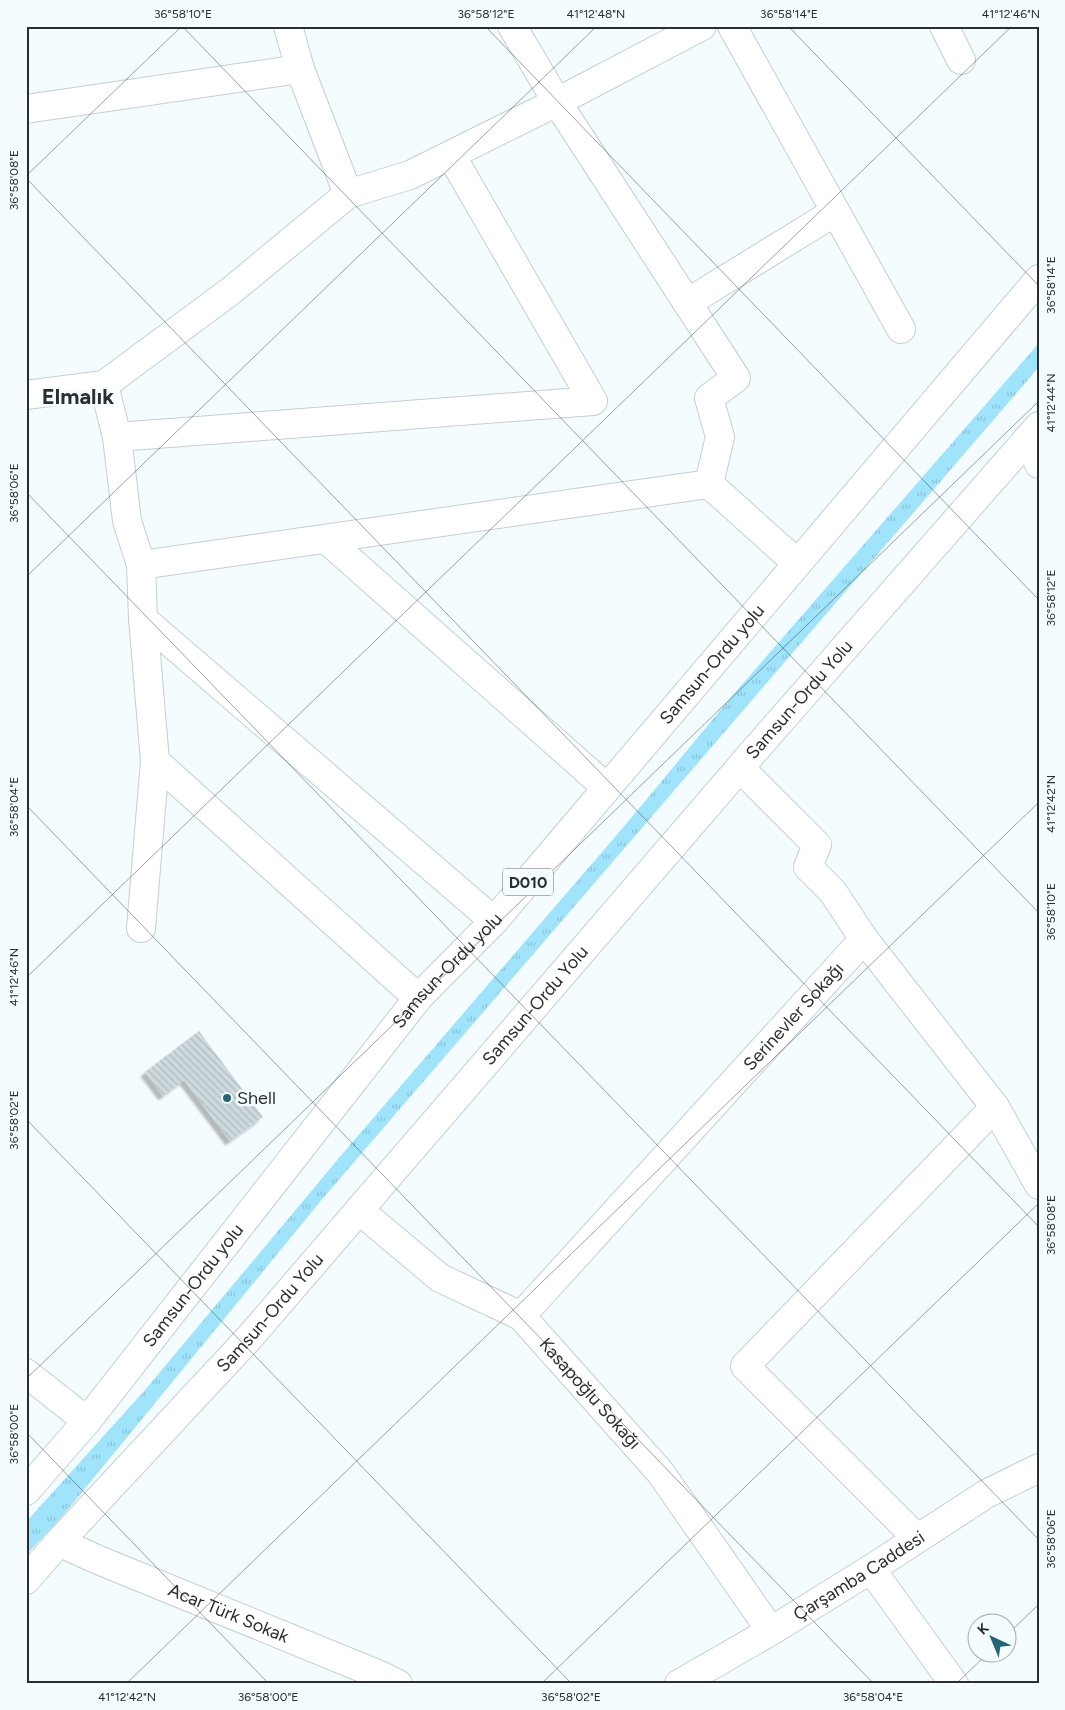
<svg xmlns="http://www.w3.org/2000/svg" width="1065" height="1710" font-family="Figtree,sans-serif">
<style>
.grass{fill:url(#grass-tufts)}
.building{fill:url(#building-back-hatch);filter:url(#shadow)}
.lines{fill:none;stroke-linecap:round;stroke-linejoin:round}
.minor-casing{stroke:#c3cfd3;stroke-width:30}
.major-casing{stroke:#c3cfd3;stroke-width:30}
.highway-casing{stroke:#c3cfd3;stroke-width:30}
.minor{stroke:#fff;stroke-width:28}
.major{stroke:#fff;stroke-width:28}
.highway{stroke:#fff;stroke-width:28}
.ticks{fill:none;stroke:#2a2e30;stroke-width:1;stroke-opacity:0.45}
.poi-dot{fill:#246679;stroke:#f5fcff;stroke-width:2}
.labels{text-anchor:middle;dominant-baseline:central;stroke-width:5;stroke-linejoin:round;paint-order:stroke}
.shield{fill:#f5fcff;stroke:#676c6e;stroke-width:1}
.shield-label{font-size:16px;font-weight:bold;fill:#2a2e30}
.street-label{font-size:18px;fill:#2a2e30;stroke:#f5fcff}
.poi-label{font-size:18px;fill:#2a2e30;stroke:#f5fcff;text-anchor:start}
.district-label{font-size:22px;font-weight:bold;fill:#2a2e30;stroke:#f5fcff}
.neatline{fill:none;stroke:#2a2e30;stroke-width:2}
.ticks-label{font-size:12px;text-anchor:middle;fill:#2a2e30}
</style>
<defs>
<pattern id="grass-tufts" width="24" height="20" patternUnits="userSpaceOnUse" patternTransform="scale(1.25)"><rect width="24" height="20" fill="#9fe4fb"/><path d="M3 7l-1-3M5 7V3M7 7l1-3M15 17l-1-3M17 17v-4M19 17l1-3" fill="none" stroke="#89c4d7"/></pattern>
<pattern id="building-back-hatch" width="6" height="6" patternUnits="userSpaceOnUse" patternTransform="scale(1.25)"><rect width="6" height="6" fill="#cedade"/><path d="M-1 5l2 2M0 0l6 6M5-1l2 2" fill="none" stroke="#b1bbbf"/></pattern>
<filter id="shadow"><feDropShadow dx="-4.5" dy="4.5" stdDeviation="1" flood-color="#0004"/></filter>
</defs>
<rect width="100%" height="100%" fill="#f5fcff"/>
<!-- grass -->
<path class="grass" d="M1039,343v24l-715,830 -264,322 -34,36v-33l119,-132 199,-238 283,-329 105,-127z"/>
<!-- building -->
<path class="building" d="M199,1031l64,86 -33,24 -46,-61 -21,16 -18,-24z"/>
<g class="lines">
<defs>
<g id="minor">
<path d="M288,26l12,43 48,125"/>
<path d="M512,26l45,76 179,276 -27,20 11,39 -11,47 88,79"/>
<path d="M732,26l169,303"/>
<path d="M944,26l17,34"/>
<path d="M26,109l274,-40"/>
<path d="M687,303l148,-91"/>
<path d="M104,385l13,52 10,84 14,44 2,54 12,142"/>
<path d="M26,395l78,-10 128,-95 116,-96 62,-19 147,-73 145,-76"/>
<path d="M117,437l476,-36 -142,-246"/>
<path d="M1028,438l11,26"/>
<path d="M326,539l281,249"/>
<path d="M141,565l568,-81"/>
<path d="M143,619l351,302"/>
<path d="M740,768l77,77 -9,22 25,25 31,47"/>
<path d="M141,928l14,-167 263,237"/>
<path id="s1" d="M359,1210l81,68 81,38 139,156 111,159"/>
<path id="s2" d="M521,1316l343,-377 131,168 44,78"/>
<path d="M26,1373l61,48"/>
<path d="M917,1538l-172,-172 250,-259"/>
<path id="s3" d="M59,1542l37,17 286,117 16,8"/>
<path d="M871,1569l83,115"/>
</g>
<g id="major">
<path id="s4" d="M679,1684l92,-53 100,-62 115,-75 53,-26"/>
</g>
<g id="highway">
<path id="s5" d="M26,1491l61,-70 331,-423 76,-77 545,-642"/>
<path id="s6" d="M26,1580l33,-38 190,-204 506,-588 284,-324"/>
</g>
</defs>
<!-- minor casing -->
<use href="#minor" class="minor-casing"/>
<!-- major casing -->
<use href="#major" class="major-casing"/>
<!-- highway casing -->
<use href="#highway" class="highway-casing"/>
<!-- minor -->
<use href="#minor" class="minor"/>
<!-- major -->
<use href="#major" class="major"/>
<!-- highway -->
<use href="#highway" class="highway"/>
</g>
<!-- ticks -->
<path class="ticks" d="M182,26l857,887M485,26l554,574M788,26l251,260M26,176l156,-150M26,178l1013,1049M26,492l1013,1048M26,577l571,-551M26,805l848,879M26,978l986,-952M26,1119l546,565M26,1379l1013,-978M26,1432l243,252M1008,1634l31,-30M126,1684l913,-882M541,1684l498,-481M956,1684l33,-32"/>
<!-- markers -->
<circle class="poi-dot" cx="227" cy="1098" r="5"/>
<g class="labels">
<!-- shield labels -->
<rect class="shield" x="503" y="868.5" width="50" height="27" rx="4"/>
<g class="shield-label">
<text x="528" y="882">D010</text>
</g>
<!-- street labels -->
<g class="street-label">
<text stroke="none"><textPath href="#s5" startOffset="1075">Samsun-Ordu yolu</textPath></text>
<text stroke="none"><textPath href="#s6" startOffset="1172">Samsun-Ordu Yolu</textPath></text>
<text stroke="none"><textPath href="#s5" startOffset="670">Samsun-Ordu yolu</textPath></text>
<text stroke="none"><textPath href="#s6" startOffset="768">Samsun-Ordu Yolu</textPath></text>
<text stroke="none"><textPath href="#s2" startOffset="405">Serinevler Sokağı</textPath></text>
<text stroke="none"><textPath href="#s5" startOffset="265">Samsun-Ordu yolu</textPath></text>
<text stroke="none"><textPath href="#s6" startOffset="362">Samsun-Ordu Yolu</textPath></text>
<text stroke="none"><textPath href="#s1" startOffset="299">Kasapoğlu Sokağı</textPath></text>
<text stroke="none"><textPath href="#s4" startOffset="210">Çarşamba Caddesi</textPath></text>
<text stroke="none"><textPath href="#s3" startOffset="184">Acar Türk Sokak</textPath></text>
</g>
<!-- poi labels -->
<g class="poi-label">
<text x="237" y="1098">Shell</text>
</g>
<!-- district labels -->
<g class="district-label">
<text x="78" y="396">Elmalık</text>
</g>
</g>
<!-- border -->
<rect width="1065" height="1710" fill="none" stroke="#f5fcff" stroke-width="55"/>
<!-- north arrow -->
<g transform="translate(992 1638) rotate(316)"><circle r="24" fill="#f5fcff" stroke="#a4aaac"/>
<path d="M0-4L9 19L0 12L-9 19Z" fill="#246679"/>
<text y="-8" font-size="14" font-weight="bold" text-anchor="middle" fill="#2a2e30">K</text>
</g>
<rect x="28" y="28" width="1010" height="1654" class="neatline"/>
<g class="ticks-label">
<text x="183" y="18">36°58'10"E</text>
<text x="486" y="18">36°58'12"E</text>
<text x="596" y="18">41°12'48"N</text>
<text x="789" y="18">36°58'14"E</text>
<text x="1011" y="18">41°12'46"N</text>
<text transform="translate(14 180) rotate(-90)" y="4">36°58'08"E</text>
<text transform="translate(1051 285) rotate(-90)" y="4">36°58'14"E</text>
<text transform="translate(1051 403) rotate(-90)" y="4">41°12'44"N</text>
<text transform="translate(14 493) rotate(-90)" y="4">36°58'06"E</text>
<text transform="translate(1051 598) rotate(-90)" y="4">36°58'12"E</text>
<text transform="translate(1051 804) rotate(-90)" y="4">41°12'42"N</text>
<text transform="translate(14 807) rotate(-90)" y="4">36°58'04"E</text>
<text transform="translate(1051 912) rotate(-90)" y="4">36°58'10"E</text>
<text transform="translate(14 977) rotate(-90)" y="4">41°12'46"N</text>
<text transform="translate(14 1120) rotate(-90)" y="4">36°58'02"E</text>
<text transform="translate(1051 1225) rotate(-90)" y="4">36°58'08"E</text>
<text transform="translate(14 1434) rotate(-90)" y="4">36°58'00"E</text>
<text transform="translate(1051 1539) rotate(-90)" y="4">36°58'06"E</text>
<text x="127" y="1701">41°12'42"N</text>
<text x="268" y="1701">36°58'00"E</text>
<text x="571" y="1701">36°58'02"E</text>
<text x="873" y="1701">36°58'04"E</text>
</g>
</svg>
